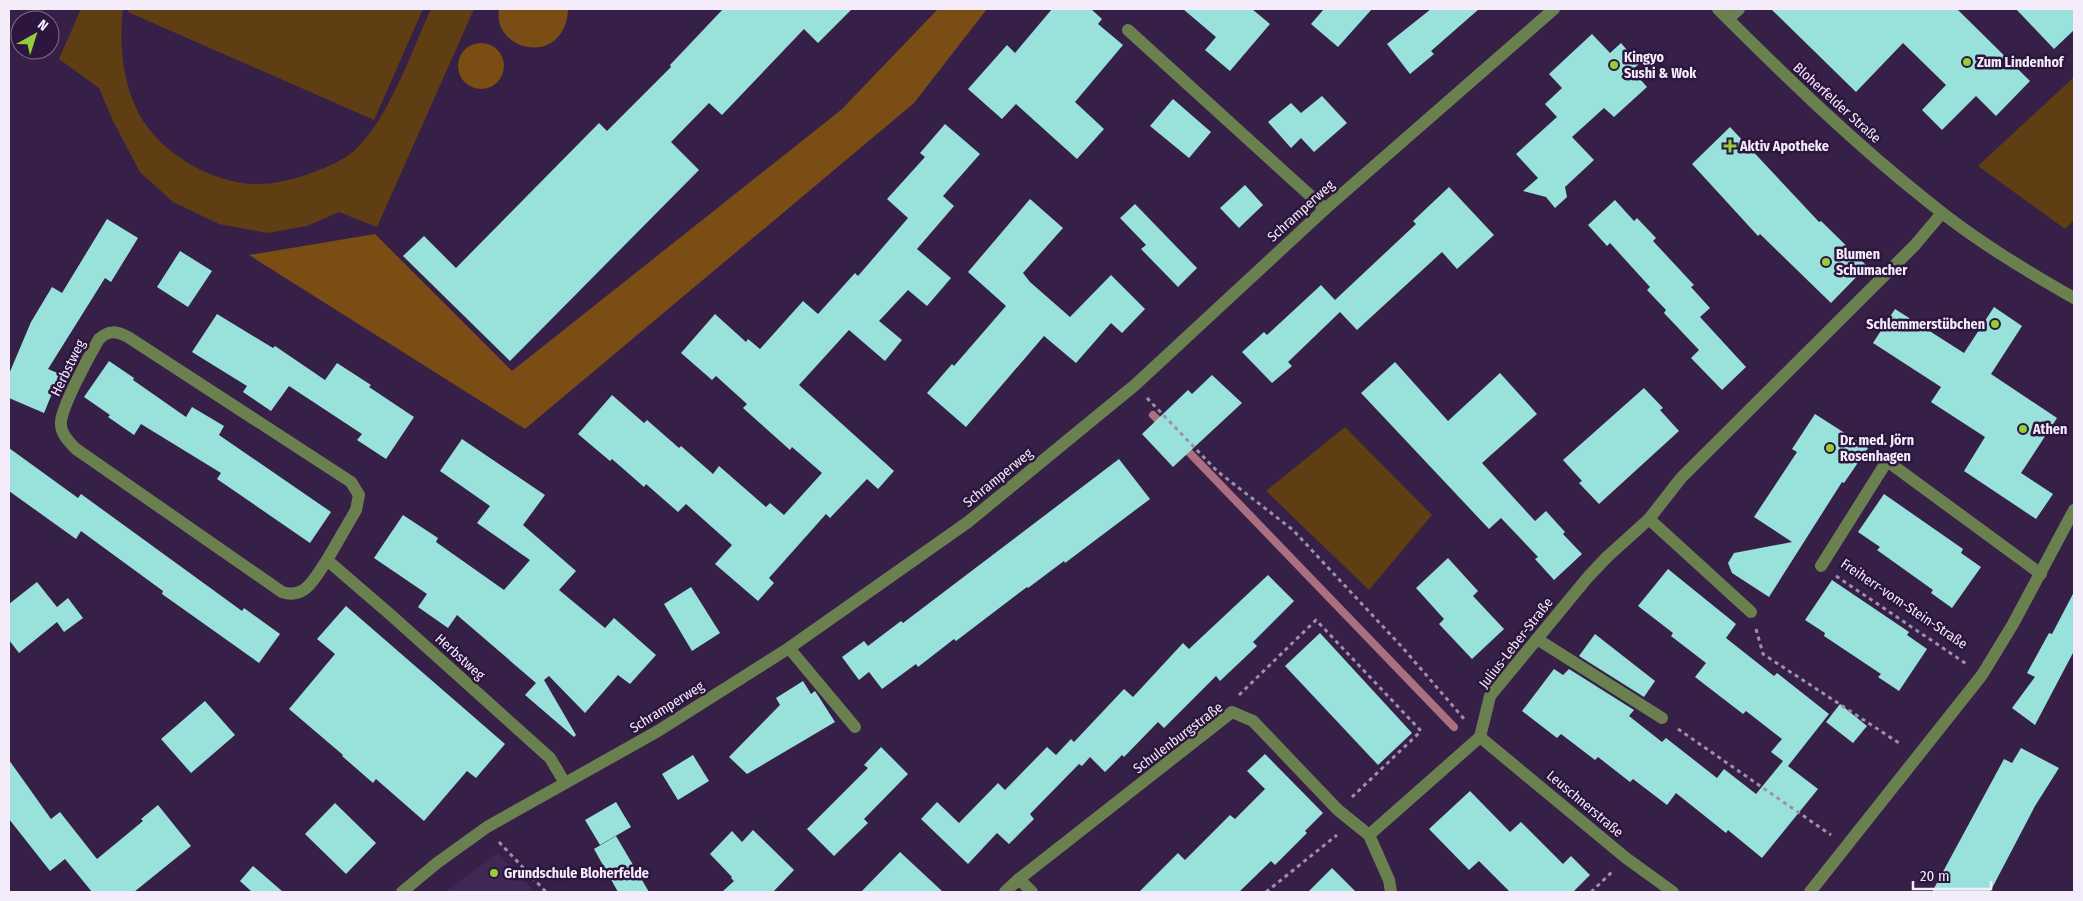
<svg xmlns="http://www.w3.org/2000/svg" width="2083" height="901" font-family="'Fira Sans Condensed',sans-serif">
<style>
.built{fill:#412756}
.green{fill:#5f3e13}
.forest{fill:#794d14}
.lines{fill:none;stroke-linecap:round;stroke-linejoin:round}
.stream{stroke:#ab6f80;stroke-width:8}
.building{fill:#98e2db}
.path{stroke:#9e8faa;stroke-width:3;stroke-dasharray:4 4;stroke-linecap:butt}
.minor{stroke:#6a814f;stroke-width:12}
.poi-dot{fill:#95cc3b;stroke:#2d163d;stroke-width:2}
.labels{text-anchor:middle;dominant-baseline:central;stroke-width:5;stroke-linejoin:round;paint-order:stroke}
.poi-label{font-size:14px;font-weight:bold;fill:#f4ecfb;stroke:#2d163d;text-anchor:start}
.street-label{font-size:14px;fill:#f4ecfb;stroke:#2d163d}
</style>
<rect width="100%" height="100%" fill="#372048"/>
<!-- built -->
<path class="built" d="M498,853l37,39h-90z"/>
<!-- green -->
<g class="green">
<path d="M81,9h42c-4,35 -1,71 15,103 20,39 69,69 114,72 21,1 43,-5 62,-12 14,-5 29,-12 40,-21 35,-32 57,-99 77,-142h43l-97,218 -38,-15 -32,14 -40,7 -48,-9 -46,-22 -33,-30 -27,-51 -14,-33 -40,-29z"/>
<path d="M129,9h294l-49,111 -246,-108z"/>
<path d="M2074,77v143l-9,9 -87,-63z"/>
<path d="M1345,427l87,88 -63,75 -103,-99z"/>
</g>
<!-- forest -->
<g class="forest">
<path d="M499,9h69c-2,58 -76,44 -69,0z"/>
<path d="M938,9h49l-73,94 -389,326 -276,-174 126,-21 137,137 329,-261z"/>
<circle cx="481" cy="66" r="23"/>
</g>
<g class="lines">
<!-- stream -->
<g class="stream">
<path d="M1153,415l10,10"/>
<path d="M1183,446l271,281"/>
</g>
</g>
<!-- building -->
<g class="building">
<path d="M723,9h129l-34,34 -14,-14 -82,86 -13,-12 -38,39 28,28 -189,191 -107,-105 21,-20 32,32 143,-145 8,8 64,-64 -1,-2z"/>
<path d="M1052,9h39l11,10 -4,5 25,21 -48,57 29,27 -27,30 -61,-55 -14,15 -34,-30 39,-44 8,8z"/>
<path d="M1183,9h69l18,15 -40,47 -25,-21 11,-13z"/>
<path d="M1324,9h48l-34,38 -27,-23z"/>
<path d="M1431,9h48l-48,42 3,3 -24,20 -23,-30z"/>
<path d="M1771,9h186l73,72 -34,35 -20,-20 -34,34 -20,-20 24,-25 -43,-42 -47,49z"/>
<path d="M2016,9h58v21l-20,19z"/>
<path d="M1592,34l18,19 11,-10 18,21 -7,6 15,17 -33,30 -10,-9 -32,29 22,23 -29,27 2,10 -12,11 -9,-11 -23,-6 15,-13 -22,-24 41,-37 -12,-13 17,-16 -13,-14z"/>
<path d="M1322,96l25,27 -33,29 -13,-14 -10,10 -23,-26 23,-19 10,10z"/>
<path d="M1173,99l38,33 -22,26 -39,-32z"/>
<path d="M945,124l35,30 -37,42 11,10 -37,43 34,29 -24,28 -19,-16 -29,31 23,19 -17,21 -36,-31 -50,55 95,86 -16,18 -11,-10 -37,39 -4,-4 -57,64 5,5 -16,18 -43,-37 17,-19 -46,-41 -8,8 -32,-28 -2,3 -32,-28 -2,2 -32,-27 34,-39 32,28 3,-3 32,28 2,-2 32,28 6,-8 47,41 4,-4 14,12 38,-42 -30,-26 -2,3 -47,-42 4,-4 -31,-28 -4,4 -31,-27 34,-39 31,28 2,-3 12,10 43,-48 15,13 37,-41 3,3 50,-58 -21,-19 38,-42 -5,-4z"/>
<path d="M1730,127l89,95 2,-1 46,45 -36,37 -71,-69 -2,2 -66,-72z"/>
<path d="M1245,185l18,20 -24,23 -19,-20z"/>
<path d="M1449,187l45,48 -37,34 -15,-17 -85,78 -17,-18 -52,50 4,4 -20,17 -30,-31 22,-20 3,3 54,-50 14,15 81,-76 -3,-3z"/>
<path d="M1030,199l33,29 -40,45 7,9 40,35 41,-42 34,34 -23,24 -11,-10 -35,40 -32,-27 -78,91 -39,-34 25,-29 2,2 52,-60 -38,-34z"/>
<path d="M1615,200l19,21 3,-3 19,20 -3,3 41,44 -3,2 19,21 -10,9 46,50 -24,23 -31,-32 8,-8 -35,-37 2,-3 -19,-20 3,-3 -40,-44 -3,3 -19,-21z"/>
<path d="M1135,204l62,64 -19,19 -37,-38 5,-4 -26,-27z"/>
<path d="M107,219l31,19 -27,44 -6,-4 -57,91 12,5 -16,39 -35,-15v-24l22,-52 21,-35 10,6z"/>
<path d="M180,251l32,20 -24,36 -31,-20z"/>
<path d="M1994,307l28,19 -31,48 66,44 -36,55 32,21 -17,25 -72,-48 21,-34 -54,-35 10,-15 -68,-44 22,-34 69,44z"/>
<path d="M217,314l56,34 2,-2 50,34 12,-17 34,22 -2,2 45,30 -28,42 -29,-19 5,-6 -73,-48 -18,25 -28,-19 4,-6 -55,-34z"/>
<path d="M109,361l25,17 -1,2 53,37 6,-10 32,19 -5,9 112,77 -21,31 -93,-64 4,-6 -80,-49 -7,11 -26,-18 2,-2 -26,-18z"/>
<path d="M1395,362l53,59 52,-48 37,41 -55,49 53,58 11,-10 19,21 -2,2 19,20 -28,26 -19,-21 3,-2 -37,-39 -12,11 -128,-136z"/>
<path d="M1212,375l30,28 -69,64 -31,-33 46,-44 4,4z"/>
<path d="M1644,388l19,20 -3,2 19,21 -80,73 -20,-21 3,-2 -19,-21z"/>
<path d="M1815,414l53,34 -24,35 -2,-1 -73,115 -37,-24 -4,-10 6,-10 58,-11 -38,-25 43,-65 -5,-3z"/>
<path d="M462,439l83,56 -22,30 53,46 -17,19 46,38 9,-10 42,37 -26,29 -12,-9 -33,38 -36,-37 -5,4 32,55 -2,2 -49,-42 11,-12 -79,-68 -9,13 -30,-21 9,-13 -53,-36 29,-43 35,23 -2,4 68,48 26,-30 -53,-37 13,-17 -50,-35z"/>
<path d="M9,448l69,50 3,-4 161,117 2,-3 36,26 -21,29 -97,-69 1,-3 -82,-60 -5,8 -67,-48z"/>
<path d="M1119,459l31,40 -85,64 -1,-2 -36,27 -1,-1 -71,54 -2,-2 -36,28 -2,-3 -34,25 -13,-17 -10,8 -17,-23 22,-16 4,5 33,-25 2,2z"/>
<path d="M1884,494l79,55 -2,4 20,14 -29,41 -21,-15 2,-3 -56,-40 3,-3 -22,-15z"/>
<path d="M1448,558l30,33 -5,5 31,33 -32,30 -33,-35 5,-5 -28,-31z"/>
<path d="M1668,569l68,55 -10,14 48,38 3,-3 52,41 -41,52 30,23 -56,69 -34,-28 -2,3 -50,-40 -9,12 -34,-26 -3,3 -32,-25 -3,3 -34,-26 -4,4 -35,-27 32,-42 9,6 6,-6 65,41 -5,6 33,26 4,-4 51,40 7,-9 32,25 27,-33 -12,-9 11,-13 -36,-28 -3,3 -48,-37 11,-14 -35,-27 2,-3 -35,-27z"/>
<path d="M1268,575l26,26 -41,41 4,4 -37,35 -4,-5 -52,52 -6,-6 -34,35 -2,-2 -17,17 -15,-15 -8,9 -3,-2 -49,50 4,5 -25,25 -12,-11 -29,31 -47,-45 16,-17 22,21 39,-40 7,7 42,-43 9,8 15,-16 3,3 50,-53 9,8 50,-54 6,6z"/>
<path d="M1832,580l77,52 -2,3 20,14 -28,42 -21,-14 3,-3 -57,-38 1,-3 -20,-13z"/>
<path d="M37,582l20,25 11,-9 15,20 -19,14 -7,-10 -38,31 -10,-13v-36z"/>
<path d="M691,587l29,46 -28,18 -28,-47z"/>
<path d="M2074,592v59l-39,74 -23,-17 23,-31 -8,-4 22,-40 3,1z"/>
<path d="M346,606l159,138 -29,34 -9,-7 -43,50 -48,-42 -3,4 -31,-27 1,-1 -54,-46 46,-55 -18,-15z"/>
<path d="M1320,633l92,100 -34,32 -93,-99z"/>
<path d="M1595,634l60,47 -11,16 -65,-41z"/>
<path d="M803,681l8,13 4,-3 4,6 16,25 -88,52 -18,-17 51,-52 -4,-7z"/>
<path d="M205,701l30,34 -44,38 -30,-34z"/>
<path d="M1840,704l27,22 -14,17 -27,-21z"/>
<path d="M881,747l27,27 -44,45 4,4 -34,33 -27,-27 61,-61 -4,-3z"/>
<path d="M2021,748l38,20 -24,38 -45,86h-58l72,-133 8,4z"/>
<path d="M1265,754l58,59 -18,18 2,2 -32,32 -4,-4 -32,31h-100l39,-39 7,7 45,-45 5,4 30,-30 -18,-18z"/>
<path d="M693,755l16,26 -31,19 -16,-26z"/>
<path d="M9,760l42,59 9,-7 37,47 46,-38 -2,-2 17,-14 33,41 -57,46h-42l-27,-33 -15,12 -41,-52z"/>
<path d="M1470,791l40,41 11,-10 42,42 8,-8 19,19 -17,17h-63l-31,-31 -10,9 -40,-41z"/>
<path d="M616,802l15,25 -31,18 -15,-25z"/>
<path d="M335,803l41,40 -30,31 -41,-40z"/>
<path d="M753,830l41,40 -21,22h-51l12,-11 -3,-3 1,-1 -22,-23 22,-23 10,11z"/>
<path d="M616,836l33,56h-31l-24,-43z"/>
<path d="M900,852l43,40h-82z"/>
<path d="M253,866l30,26h-31l-12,-11z"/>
<path d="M1332,868l24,24h-48z"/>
</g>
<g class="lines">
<!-- path -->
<g class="path">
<path d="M1147,398l70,73 76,59 109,117 63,73"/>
<path d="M1836,576l132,89"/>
<path d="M1756,629l7,25 139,91"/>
<path d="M1239,695l77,-75 105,111 -69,66"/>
<path d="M1678,729l153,106"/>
<path d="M499,842l47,50"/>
<path d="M1266,892l71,-57"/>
<path d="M1591,892l21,-20"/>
</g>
<!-- minor -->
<g class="minor">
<path d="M1718,9c68,68 137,135 213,195 44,36 94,66 143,94"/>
<path d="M1728,19l11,-10"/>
<path d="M1128,30l197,179"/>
<path d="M1649,519l102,93"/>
<path d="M327,560c-12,17 -21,40 -45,32l-206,-143c-7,-7 -16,-16 -15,-27 1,-16 28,-66 38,-83 10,-9 17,-8 29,-2l223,145 8,13 -3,15 -29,50 65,56 158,142 15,25"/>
<path d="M1821,566l66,-105 154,113"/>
<path d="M1537,639l125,79"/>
<path d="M789,648l66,79"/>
<path d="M1480,737l146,121 47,34"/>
<path d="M1369,835l111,-98 10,-41 98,-119 19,-20 42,-38 32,-41 234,-233 27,-32"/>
<path d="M1019,879l213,-167 21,9 85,89 31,25 20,45 2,12"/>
<path d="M402,892l35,-29 50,-36 171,-96 131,-83 179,-126 167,-137 190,-176 229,-200"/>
<path d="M1005,892l14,-13 13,13"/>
<path d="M1810,892l172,-217 31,-51 61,-114"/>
</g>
</g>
<!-- markers -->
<g class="poi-dot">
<circle cx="1967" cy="62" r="5"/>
<circle cx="1614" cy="65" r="5"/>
<path d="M1727.5 138.5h5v5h5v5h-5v5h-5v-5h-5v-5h5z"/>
<circle cx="1826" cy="262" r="5"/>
<circle cx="1995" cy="324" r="5"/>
<circle cx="2023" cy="429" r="5"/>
<circle cx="1830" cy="448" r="5"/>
<circle cx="494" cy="873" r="5"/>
</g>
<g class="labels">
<!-- poi labels -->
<g class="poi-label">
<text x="1624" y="57">Kingyo<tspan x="1624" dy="16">Sushi &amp; Wok</tspan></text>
<text x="1977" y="62">Zum Lindenhof</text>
<text x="1740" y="146">Aktiv Apotheke</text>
<text x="1836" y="254">Blumen<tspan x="1836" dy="16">Schumacher</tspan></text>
<text x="1985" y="324" text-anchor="end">Schlemmerstübchen</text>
<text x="2033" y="429">Athen</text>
<text x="1840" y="440">Dr. med. Jörn<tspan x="1840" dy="16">Rosenhagen</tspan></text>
<text x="504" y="873">Grundschule Bloherfelde</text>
</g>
<!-- street labels -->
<g class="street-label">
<text transform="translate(1837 103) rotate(42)">Bloherfelder Straße</text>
<text transform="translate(1301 211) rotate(-42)">Schramperweg</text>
<text transform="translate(68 368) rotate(-64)">Herbstweg</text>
<text transform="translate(998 478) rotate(-39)">Schramperweg</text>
<text transform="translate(1904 604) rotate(34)">Freiherr-vom-Stein-Straße</text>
<text transform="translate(1516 643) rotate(-52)">Julius-Leber-Straße</text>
<text transform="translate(460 657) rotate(42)">Herbstweg</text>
<text transform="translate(667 707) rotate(-32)">Schramperweg</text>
<text transform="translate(1178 738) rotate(-37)">Schulenburgstraße</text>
<text transform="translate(1585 804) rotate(40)">Leuschnerstraße</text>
</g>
</g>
<!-- border -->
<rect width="2083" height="901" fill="none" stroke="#f4ecfb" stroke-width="20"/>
<!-- north arrow -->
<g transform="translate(35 35) rotate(39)"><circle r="24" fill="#2d163d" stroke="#7d6c89"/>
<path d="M0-4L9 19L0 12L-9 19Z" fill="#95cc3b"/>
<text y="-8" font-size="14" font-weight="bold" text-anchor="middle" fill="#f4ecfb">N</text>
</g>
<!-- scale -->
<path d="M1913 881v8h78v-8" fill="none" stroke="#f4ecfb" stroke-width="2.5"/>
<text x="1920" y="881" font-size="15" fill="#f4ecfb" stroke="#2d163d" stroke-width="4" paint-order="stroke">20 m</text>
</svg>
